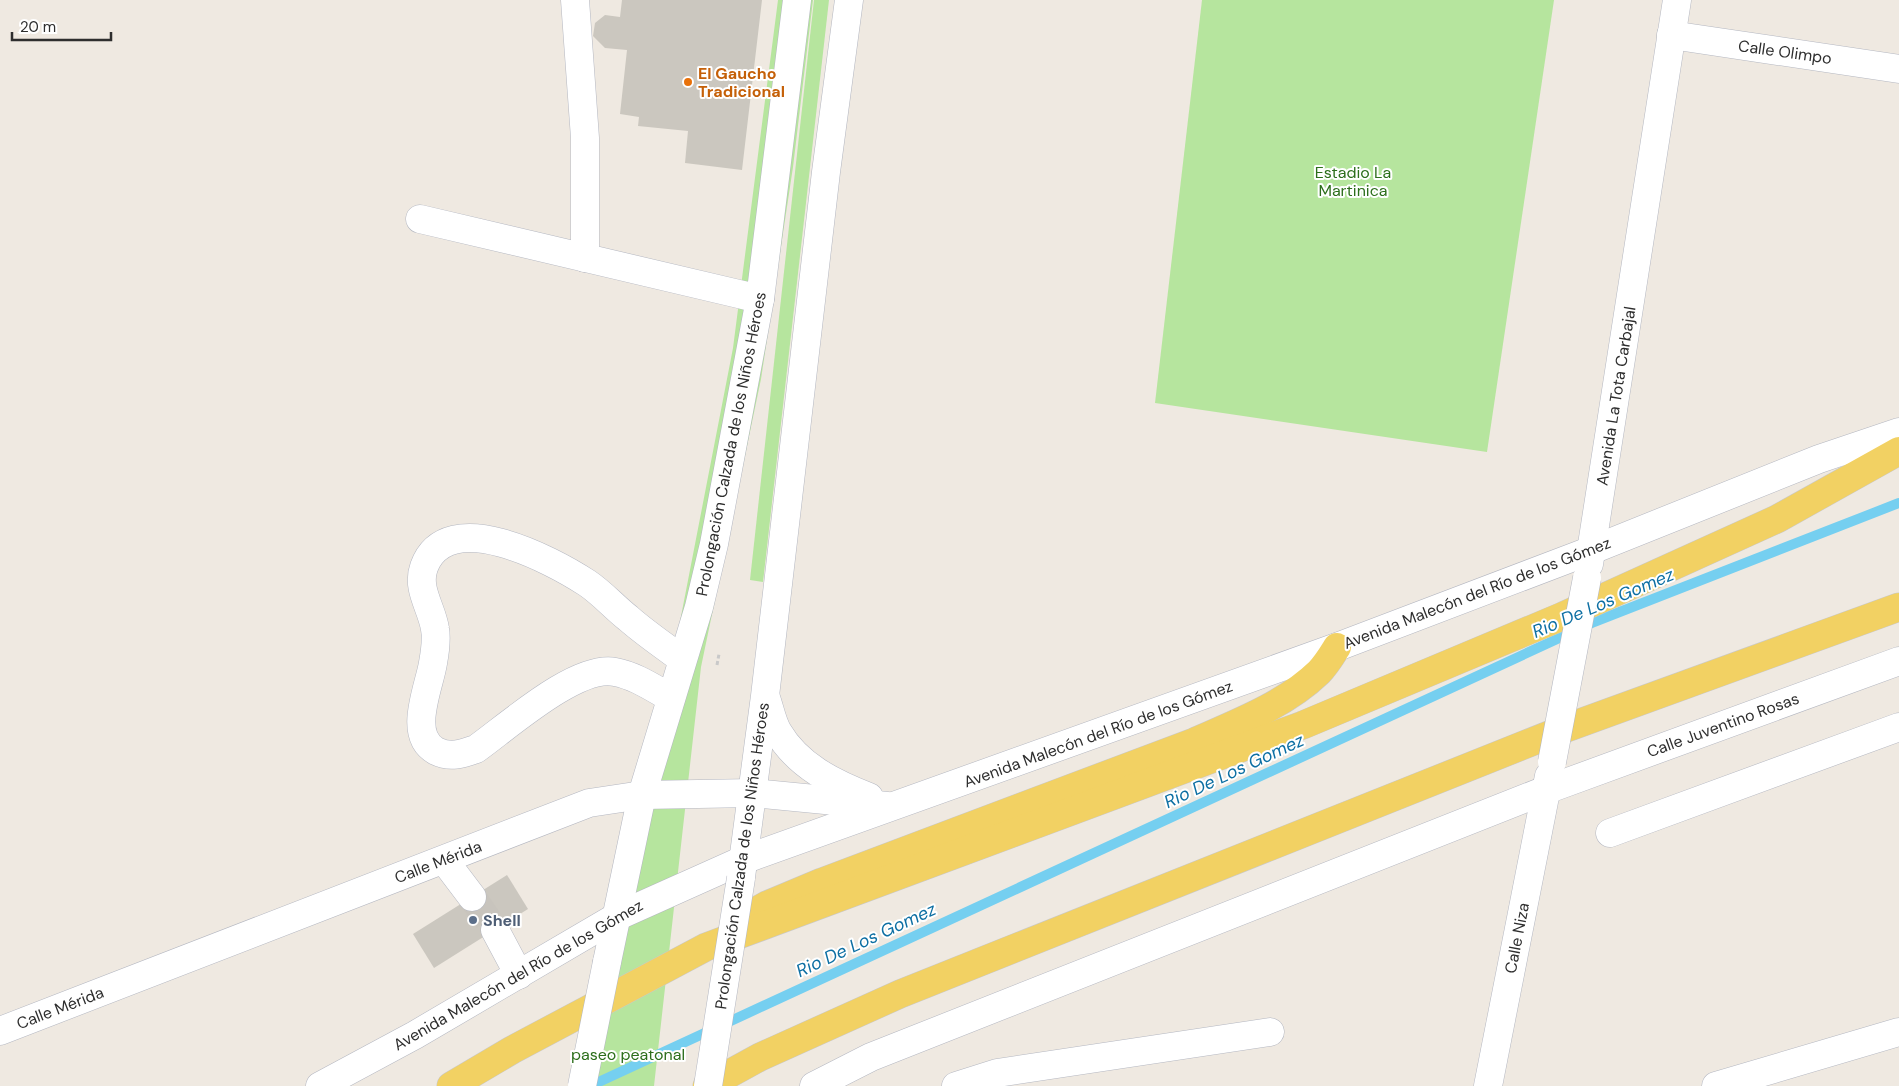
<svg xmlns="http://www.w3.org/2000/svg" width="1899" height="1086" font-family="'DM Sans',sans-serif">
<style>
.green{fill:#b6e59e}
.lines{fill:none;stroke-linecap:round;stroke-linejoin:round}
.stream{stroke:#75cff0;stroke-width:10}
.building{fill:#cbc7bf}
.minor-tunnel{stroke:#c8c4bd;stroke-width:28;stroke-dasharray:28 14;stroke-linecap:butt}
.minor-casing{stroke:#b4b7c1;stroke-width:29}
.major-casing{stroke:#c9c9c9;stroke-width:29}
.path{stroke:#c9c9c9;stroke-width:3;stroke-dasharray:4 2.5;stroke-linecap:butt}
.minor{stroke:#fff;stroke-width:28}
.major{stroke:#f2d163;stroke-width:28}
.minor-bridge-casing{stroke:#b4b7c1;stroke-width:29;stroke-linecap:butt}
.minor-bridge{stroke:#fff;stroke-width:28}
.food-dot{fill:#e8710a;stroke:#fff;stroke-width:2}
.service-dot{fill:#5c6f8a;stroke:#fff;stroke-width:2}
.labels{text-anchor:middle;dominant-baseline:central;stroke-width:4;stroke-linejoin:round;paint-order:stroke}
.street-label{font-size:16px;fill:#2e2e2e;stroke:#fff}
.food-label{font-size:16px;font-weight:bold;fill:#c56008;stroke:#fff;text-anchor:start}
.park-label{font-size:16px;fill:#2c6e1b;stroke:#fff}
.service-label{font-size:16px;font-weight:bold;fill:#4e5e75;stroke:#fff;text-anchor:start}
.water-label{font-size:18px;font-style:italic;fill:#0d6fa3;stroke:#fff}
</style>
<rect width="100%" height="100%" fill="#efe9e1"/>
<!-- green -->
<g class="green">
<path d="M778,0h35l-20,167 -32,212 -60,288 -47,419h-64l143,-738z"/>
<path d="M814,0h15l-66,582 -13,-2z"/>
<path d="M1202,0h352l-67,452 -332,-49z"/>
</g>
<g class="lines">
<!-- stream -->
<path class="stream" d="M590,1086l1004,-464 305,-119"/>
</g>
<!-- building -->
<g class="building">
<path d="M622,0h140l-20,170 -57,-7 3,-32 -50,-5 1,-9 -19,-3 7,-64 -22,-2 -12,-12 2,-13 10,-8 15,2z"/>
<path d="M507,875l21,34 -94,59 -21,-34z"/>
</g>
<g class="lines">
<!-- minor-tunnel -->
<path class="minor-tunnel" d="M472,897l23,33"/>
<defs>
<g id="minor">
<path d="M575,0l10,138v120"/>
<path d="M1671,35l228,34"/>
<path d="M420,219l340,80"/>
<path d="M1589,564l88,-564"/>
<path d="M671,698c-18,-10 -35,-22 -56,-26 -38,-8 -108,55 -139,77 -14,5 -26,9 -40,2 -29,-16 -7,-63 -3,-88 2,-11 4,-23 2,-34 -3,-21 -19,-40 -11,-62 23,-63 128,-7 163,16 15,10 27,24 41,35 17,15 36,28 54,41"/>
<path d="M766,698c4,11 6,24 12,34 20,34 55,51 91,65"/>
<path d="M1610,833l289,-106"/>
<path d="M444,860l28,37"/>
<path d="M741,877l24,-181 61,-524 23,-172"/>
<path d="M495,930l24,45"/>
<path d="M607,962l35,-167 57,-188 15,-63 46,-245 37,-299"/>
<path d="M0,1031l589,-228 53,-8 111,-2 134,13"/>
<path d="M320,1086l95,-51 203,-119 125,-56 594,-213 255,-97 227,-91 80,-27"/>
<path d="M814,1086l57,-29 675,-267 353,-129"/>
<path d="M956,1086l41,-13 273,-41"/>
<path d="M1488,1086l61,-310"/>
<path d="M1716,1086l183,-54"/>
</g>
<g id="major">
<path d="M742,919l25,-14 55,-23 372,-140c43,-19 91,-37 125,-70 7,-7 13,-17 18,-25"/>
<path d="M451,1086l61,-36 194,-103 597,-222 260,-109 214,-97 122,-68"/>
<path d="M707,1086l53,-29 140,-63 669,-267 330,-120"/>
</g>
</defs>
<!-- minor casing -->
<use href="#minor" class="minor-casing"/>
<!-- major casing -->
<use href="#major" class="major-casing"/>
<!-- path -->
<path class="path" d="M717,665l2,-11"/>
<!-- minor -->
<use href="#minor" class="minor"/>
<!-- major -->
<use href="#major" class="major"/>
<defs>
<g id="minor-bridge">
<path d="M1552,762l35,-184"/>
<path d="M582,1086l25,-124"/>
<path d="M708,1086l33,-208"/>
</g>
</defs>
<!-- minor-bridge casing -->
<use href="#minor-bridge" class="minor-bridge-casing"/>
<!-- minor-bridge -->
<use href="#minor-bridge" class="minor-bridge"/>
</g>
<!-- markers -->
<circle class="food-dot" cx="688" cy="82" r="5"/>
<circle class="service-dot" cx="473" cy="920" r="5"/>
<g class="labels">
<!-- street labels -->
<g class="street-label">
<text transform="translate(1785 52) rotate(8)">Calle Olimpo</text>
<text transform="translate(1616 396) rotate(-81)">Avenida La Tota Carbajal</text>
<text transform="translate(731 444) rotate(-79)">Prolongación Calzada de los Niños Héroes</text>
<text transform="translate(1477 593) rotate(-21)">Avenida Malecón del Río de los Gómez</text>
<text transform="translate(1723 725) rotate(-20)">Calle Juventino Rosas</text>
<text transform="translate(1098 734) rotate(-20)">Avenida Malecón del Río de los Gómez</text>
<text transform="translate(742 856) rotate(-82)">Prolongación Calzada de los Niños Héroes</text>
<text transform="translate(438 862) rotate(-21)">Calle Mérida</text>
<text transform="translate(1517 938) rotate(-79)">Calle Niza</text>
<text transform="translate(518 975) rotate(-30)">Avenida Malecón del Río de los Gómez</text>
<text transform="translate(60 1008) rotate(-21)">Calle Mérida</text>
</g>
<!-- food labels -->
<g class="food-label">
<text x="698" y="73">El Gaucho<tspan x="698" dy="18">Tradicional</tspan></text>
</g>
<!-- park labels -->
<g class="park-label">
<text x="1353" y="172">Estadio La<tspan x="1353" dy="18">Martinica</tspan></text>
<text x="628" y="1054">paseo peatonal</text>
</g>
<!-- service labels -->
<g class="service-label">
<text x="483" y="920">Shell</text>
</g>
<!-- water labels -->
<g class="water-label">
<text transform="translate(1603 603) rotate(-23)">Rio De Los Gomez</text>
<text transform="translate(1234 771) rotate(-25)">Rio De Los Gomez</text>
<text transform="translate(866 940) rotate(-25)">Rio De Los Gomez</text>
</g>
</g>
<!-- scale -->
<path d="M12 32v8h99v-8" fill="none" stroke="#2e2e2e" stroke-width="2.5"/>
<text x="20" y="32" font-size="15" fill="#2e2e2e" stroke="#ffffff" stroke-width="4" paint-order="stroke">20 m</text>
</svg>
